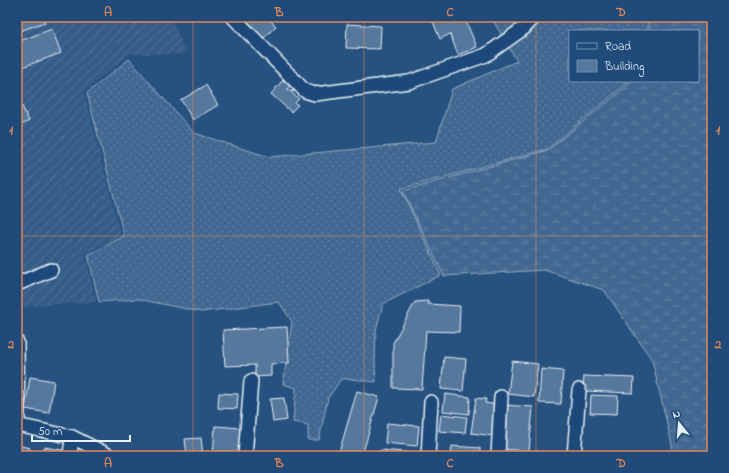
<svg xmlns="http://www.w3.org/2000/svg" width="729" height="473" font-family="'Indie Flower',sans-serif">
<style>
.industrial{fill:url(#industrial-furrows)}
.grass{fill:url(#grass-dots);stroke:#96acc4}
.wetland{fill:url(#wetland-marsh);stroke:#96acc4}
.building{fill:#57789d;stroke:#e8f1f8}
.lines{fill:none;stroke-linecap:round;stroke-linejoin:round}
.minor-casing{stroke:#e8f1f8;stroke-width:16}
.minor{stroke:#1f4a7a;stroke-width:13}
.grid{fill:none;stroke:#e88753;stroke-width:1;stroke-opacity:0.55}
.neatline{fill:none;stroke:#e88753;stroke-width:1.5}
.grid-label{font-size:13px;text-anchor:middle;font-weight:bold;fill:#e88753}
</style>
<defs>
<pattern id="industrial-furrows" width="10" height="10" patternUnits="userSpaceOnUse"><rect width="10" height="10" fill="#355d88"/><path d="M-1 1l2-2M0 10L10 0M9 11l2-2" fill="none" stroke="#52759a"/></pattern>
<pattern id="grass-dots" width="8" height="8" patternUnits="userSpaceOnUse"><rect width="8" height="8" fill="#436891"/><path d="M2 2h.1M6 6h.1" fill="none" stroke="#5e7ea1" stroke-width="1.8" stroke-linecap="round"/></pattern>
<pattern id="wetland-marsh" width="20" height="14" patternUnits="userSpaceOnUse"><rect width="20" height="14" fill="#436891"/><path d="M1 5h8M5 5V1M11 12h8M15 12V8" fill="none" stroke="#5e7ea1"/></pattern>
</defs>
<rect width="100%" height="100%" fill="#27517f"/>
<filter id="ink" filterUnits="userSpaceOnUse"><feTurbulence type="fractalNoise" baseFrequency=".025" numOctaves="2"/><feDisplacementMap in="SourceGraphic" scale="8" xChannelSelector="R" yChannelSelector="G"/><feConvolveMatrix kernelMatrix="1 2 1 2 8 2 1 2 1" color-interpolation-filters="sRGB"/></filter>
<g filter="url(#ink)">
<!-- industrial -->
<path class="industrial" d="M17,17h154l15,37h-57l-45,38 37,143 -36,19 11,48 -79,5z"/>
<!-- grass -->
<path class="grass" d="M491,17h156l1,14h-78v50h57l-2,4 -78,64 -146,40 40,86 -58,29 -7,26 -1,32 1,20 -24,-3h-11l-13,19 -9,42h-11v-15l-15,-3 3,-34 -13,-4 9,-62 -13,-20 -78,10 -63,-13 -39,3 -11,-47 36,-19 -37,-143 42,-34 65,74 75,24 167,-15 16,-53 65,-28z"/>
<!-- wetland -->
<path class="wetland" d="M649,17h63v439h-39l-1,-11 -20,-85 -48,-70 -60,-20 -100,6 -41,-85 145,-41 79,-64 2,-5h69v-50h-48z"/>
<!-- building -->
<g class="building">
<path d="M17,17h26l2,5 -28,10z"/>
<path d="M240,17h27l9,9 -14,14z"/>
<path d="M431,17h33l13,30 -19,8 -8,-21 -10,5z"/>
<path d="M347,24l34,2 -1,23 -34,-1z"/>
<path d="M52,29l9,24 -44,16v-27z"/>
<path d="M283,80l7,6 -3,3 4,3 1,-2 2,1 -2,2 7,6 -4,4 3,2 -7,7 -20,-18z"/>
<path d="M206,85l12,20 -25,15 -12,-20z"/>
<path d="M17,96l12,25 -12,6z"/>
<path d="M428,301v3l32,2 -1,26 -33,-1 -4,58 -29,-1v-45l22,-41z"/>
<path d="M287,327l2,36 -18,1v12l-16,1v-12l-30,1 -2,-36z"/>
<path d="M444,357l22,2 -3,32 -22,-2z"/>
<path d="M512,361l26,3 -4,33 -26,-3z"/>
<path d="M541,369l22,2 -2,33 -22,-1z"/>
<path d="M584,376l50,2 -1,15 -50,-2z"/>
<path d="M30,377l24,4 -5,32 -24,-4z"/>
<path d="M357,391l22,6 -17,59h-24z"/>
<path d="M219,393l19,1 -1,15 -19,-1z"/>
<path d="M445,394l25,3 -1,17 -26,-3z"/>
<path d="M591,395l27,1 -1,18 -27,-1z"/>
<path d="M284,398l3,22 -14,2 -3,-23z"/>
<path d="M476,398l10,1 -1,4 13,2 -4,31 -23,-3z"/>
<path d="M505,405l28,2 -4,44 -28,-2z"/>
<path d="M441,414l26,3 -2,16 -26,-2z"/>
<path d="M387,423l32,3 -2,20 -32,-3z"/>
<path d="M215,426l26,2 -2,28h-26z"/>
<path d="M201,438l2,18h-16l-2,-17z"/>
<path d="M17,445l13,3 -2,8h-11z"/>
<path d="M452,446l28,2v8h-29z"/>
<path d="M44,447l18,3 -1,6h-18z"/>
<path d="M381,450l34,3v3h-35z"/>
<path d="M576,453l27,1 -1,2h-27z"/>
</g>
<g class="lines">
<defs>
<g id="minor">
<path d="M233,17l72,74 10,3 94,-12 77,-27 38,-27 10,-11"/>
<path d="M17,284l34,-14"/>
<path d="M17,342l1,83"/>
<path d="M17,425l55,12 38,19"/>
<path d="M70,456l2,-19"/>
<path d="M245,456l6,-75"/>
<path d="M428,456l3,-54"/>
<path d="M498,456l3,-59"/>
<path d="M574,456l5,-66"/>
</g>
</defs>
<!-- minor casing -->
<use href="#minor" class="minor-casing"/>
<!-- minor -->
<use href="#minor" class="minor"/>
</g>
</g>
<!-- grid -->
<path class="grid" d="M193,17v439M364,17v439M536,17v439M17,236h695"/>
<!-- margin -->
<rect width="729" height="473" fill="none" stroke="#1f4a7a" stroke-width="44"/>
<!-- legend -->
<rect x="569" y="30" width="130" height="52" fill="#1f4a7a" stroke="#6f8dac"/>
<rect x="577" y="43" width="20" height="6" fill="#1f4a7a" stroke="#6f8dac"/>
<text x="605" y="50" font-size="12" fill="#e8f1f8">Road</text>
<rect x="577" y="60" width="20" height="12" fill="#57789d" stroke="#6f8dac"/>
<text x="605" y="70" font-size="12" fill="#e8f1f8">Building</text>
<!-- north arrow -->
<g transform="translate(679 423) rotate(343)" stroke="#1f4a7a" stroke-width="3" paint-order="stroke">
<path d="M0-3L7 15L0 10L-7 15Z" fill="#e8f1f8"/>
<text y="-6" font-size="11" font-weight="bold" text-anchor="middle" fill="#e8f1f8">N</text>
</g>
<!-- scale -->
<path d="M32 435v6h98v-6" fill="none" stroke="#e8f1f8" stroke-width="2"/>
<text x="38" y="435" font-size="12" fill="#e8f1f8" stroke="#1f4a7a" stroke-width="3" paint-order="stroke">50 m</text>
<rect x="22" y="22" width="685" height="429" class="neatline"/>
<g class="grid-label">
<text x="108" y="16">A</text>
<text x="279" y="16">B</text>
<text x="450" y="16">C</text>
<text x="621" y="16">D</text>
<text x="11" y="134">1</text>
<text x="718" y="134">1</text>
<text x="11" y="348">2</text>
<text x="718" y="348">2</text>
<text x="108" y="467">A</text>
<text x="279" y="467">B</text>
<text x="450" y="467">C</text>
<text x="621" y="467">D</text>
</g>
</svg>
